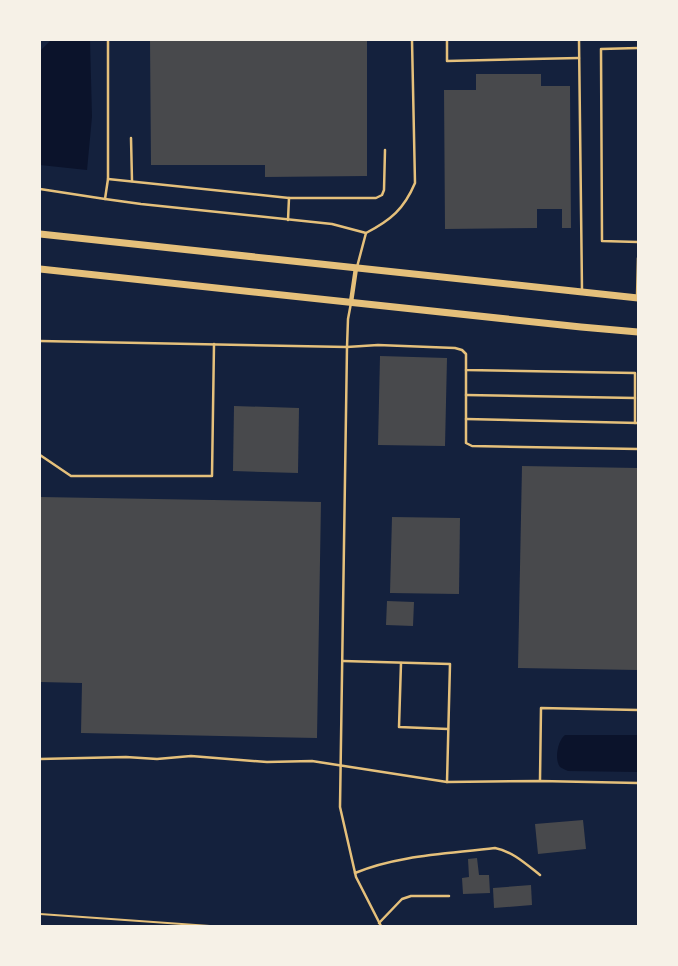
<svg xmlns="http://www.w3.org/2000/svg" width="678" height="966" font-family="Spectral,serif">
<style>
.water{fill:#0b132b}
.building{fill:#48494c}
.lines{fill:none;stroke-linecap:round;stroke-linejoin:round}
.path{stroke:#e5c07b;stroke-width:2}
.service{stroke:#e5c07b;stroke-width:2.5}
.minor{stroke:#e5c07b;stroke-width:4.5}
.primary{stroke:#e5c07b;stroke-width:7}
</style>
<rect width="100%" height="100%" fill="#14213d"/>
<!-- water -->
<g class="water">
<path d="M51,40h39l2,77 -5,53 -47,-5v-114z"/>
<path d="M565,735h73v37l-70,-1c-3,-1 -6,-3 -8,-4 -6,-8 -2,-27 5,-32z"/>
</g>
<!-- building -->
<g class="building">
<path d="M150,40h217v136l-102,1v-12h-114z"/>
<path d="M476,74h65v12h29l1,142h-9v-19h-25v19l-92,1 -1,-139h32z"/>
<path d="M380,356l67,2 -2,88 -67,-1z"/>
<path d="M234,406l65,2 -1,65 -65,-2z"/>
<path d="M522,466l116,2v202l-120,-2z"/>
<path d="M40,497l281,5 -4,236 -236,-5 1,-50 -42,-1z"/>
<path d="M392,517l68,1 -1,76 -69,-1z"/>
<path d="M387,601l27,1 -1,24 -27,-1z"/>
<path d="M583,820l3,29 -48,5 -3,-30z"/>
<path d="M477,858l2,17h10l1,18 -27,1 -1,-16 7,-1 -1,-18z"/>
<path d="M531,885l1,20 -38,3 -1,-20z"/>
</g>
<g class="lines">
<!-- path -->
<path class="path" d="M40,914l170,12"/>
<!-- service -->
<g class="service">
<path d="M447,40v21l132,-3"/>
<path d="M579,40l3,250"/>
<path d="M638,48l-37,1 1,192 36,1"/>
<path d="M131,138l1,43"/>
<path d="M108,179l181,19h87l6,-3 2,-5 1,-40"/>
<path d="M40,189l65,10 3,-20v-139"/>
<path d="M105,199l36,5 191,20 34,9"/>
<path d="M288,220l1,-22"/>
<path d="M357,267l9,-34c25,-13 38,-24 49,-50l-3,-143"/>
<path d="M637,296l1,-38"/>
<path d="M351,303l-3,16 -1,28 -7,460 16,70 25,49"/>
<path d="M40,341l307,6 31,-2 77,3 7,2 4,4v16l169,3v50"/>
<path d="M466,370v73l6,3 166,3"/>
<path d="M466,395l169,3"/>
<path d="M466,419l172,4"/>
<path d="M40,455l31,21h141l2,-132"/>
<path d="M343,661l107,3 -3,118"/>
<path d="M401,663l-2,64 49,2"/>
<path d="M40,759l86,-2 31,2 34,-3 76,6 45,-1 135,21 93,-1 98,2"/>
<path d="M540,780l1,-72 97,2"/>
<path d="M355,873c44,-18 93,-19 140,-25 17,3 31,16 45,27"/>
<path d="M379,923l23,-24 9,-3h38"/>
</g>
<!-- minor -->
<path class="minor" d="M351,302l5,-34"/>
<!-- primary -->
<g class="primary">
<path d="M40,234l598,64"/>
<path d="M40,269l541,58 57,5"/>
</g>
</g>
<!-- border -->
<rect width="678" height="966" fill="none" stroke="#f6f1e7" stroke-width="82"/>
</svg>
